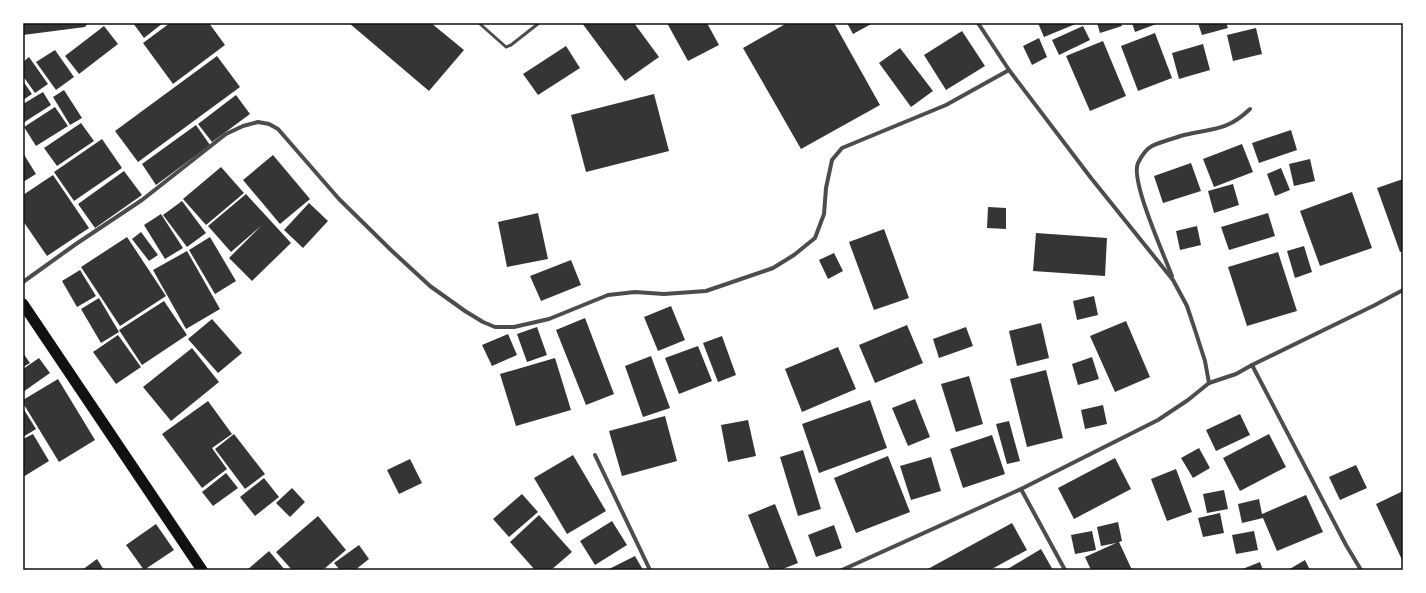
<svg xmlns="http://www.w3.org/2000/svg" width="1426" height="593" font-family="Inter,sans-serif">
<style>
.building{fill:#353535}
.lines{fill:none;stroke-linecap:round;stroke-linejoin:round}
.service{stroke:#4c4c4c;stroke-width:3}
.minor{stroke:#4c4c4c;stroke-width:4}
.trunk{stroke:#111;stroke-width:11}
.neatline{fill:none;stroke:#111;stroke-width:1.5}
</style>
<rect width="100%" height="100%" fill="#fff"/>
<!-- building -->
<g class="building">
<path d="M23,23h65l-3,4 -62,8z"/>
<path d="M133,23h30l-19,15z"/>
<path d="M170,23h39l16,22 -52,39 -30,-41z"/>
<path d="M349,23h82l33,27 -35,41z"/>
<path d="M582,23h52l25,34 -34,24z"/>
<path d="M667,23h40l12,22 -31,16z"/>
<path d="M787,23h47l46,82 -79,44 -58,-101z"/>
<path d="M847,23h26l-20,11z"/>
<path d="M1038,23h40l-34,14z"/>
<path d="M1097,23h24l1,3 -22,7z"/>
<path d="M1132,23h27l-24,9z"/>
<path d="M1198,23h28l2,5 -26,7z"/>
<path d="M104,26l14,18 -39,30 -14,-18z"/>
<path d="M1083,26l7,14 -31,15 -7,-15z"/>
<path d="M1256,28l6,26 -29,7 -6,-26z"/>
<path d="M962,31l23,35 -39,24 -22,-35z"/>
<path d="M1155,33l17,45 -34,13 -17,-45z"/>
<path d="M1039,38l8,19 -15,8 -9,-19z"/>
<path d="M1103,41l23,55 -36,15 -24,-55z"/>
<path d="M1203,44l7,26 -31,9 -7,-26z"/>
<path d="M566,46l14,22 -42,27 -15,-21z"/>
<path d="M900,48l33,43 -22,16 -32,-44z"/>
<path d="M55,50l19,27 -18,13 -20,-28z"/>
<path d="M217,56l23,31 -102,75 -23,-31z"/>
<path d="M29,57l19,27 -13,9 -12,-17v-14z"/>
<path d="M23,81l9,13 -9,6z"/>
<path d="M64,90l18,28 -12,7 -17,-28z"/>
<path d="M43,92l8,13 -28,18v-19z"/>
<path d="M654,94l15,57 -83,21 -15,-57z"/>
<path d="M236,95l14,19 -38,28 -14,-18z"/>
<path d="M55,107l13,19 -32,20 -12,-19z"/>
<path d="M81,123l13,18 -37,25 -13,-18z"/>
<path d="M196,125l14,20 -54,40 -14,-21z"/>
<path d="M1291,130l6,20 -38,13 -7,-20z"/>
<path d="M102,139l20,29 -48,33 -20,-29z"/>
<path d="M1242,144l11,28 -39,15 -11,-28z"/>
<path d="M23,153l13,21 -13,8z"/>
<path d="M273,155l37,44 -30,25 -37,-44z"/>
<path d="M1310,159l5,22 -21,5 -5,-22z"/>
<path d="M1191,163l10,28 -38,12 -9,-27z"/>
<path d="M221,167l23,26 -38,32 -23,-26z"/>
<path d="M1281,168l9,22 -15,6 -8,-22z"/>
<path d="M124,171l18,24 -47,33 -17,-24z"/>
<path d="M53,175l36,53 -42,28 -24,-35v-26z"/>
<path d="M1403,179v72l-3,1 -23,-64z"/>
<path d="M1233,184l6,21 -25,8 -6,-22z"/>
<path d="M1352,192l20,56 -52,18 -20,-55z"/>
<path d="M246,194l45,49 -39,38 -23,-23 33,-33 -31,27 -23,-26z"/>
<path d="M182,201l24,32 -19,14 -24,-32z"/>
<path d="M309,203l19,18 -25,27 -19,-18z"/>
<path d="M988,207l18,1v21l-19,-1z"/>
<path d="M538,213l10,46 -41,8 -9,-45z"/>
<path d="M1268,213l7,23 -46,14 -8,-23z"/>
<path d="M161,214l22,34 -18,11 -21,-34z"/>
<path d="M1197,226l4,19 -21,5 -4,-19z"/>
<path d="M884,229l25,69 -35,12 -25,-68z"/>
<path d="M141,232l17,23 -9,6 -17,-22z"/>
<path d="M1036,233l71,5 -2,38 -72,-5z"/>
<path d="M127,237l39,59 -46,30 -39,-59z"/>
<path d="M210,237l26,44 -21,13 -26,-44z"/>
<path d="M1304,246l8,26 -17,6 -8,-27z"/>
<path d="M187,251l33,58 -34,20 -33,-59z"/>
<path d="M1278,252l19,59 -50,15 -19,-59z"/>
<path d="M834,253l9,18 -15,8 -9,-19z"/>
<path d="M571,260l10,25 -40,16 -11,-25z"/>
<path d="M80,270l16,26 -19,11 -15,-26z"/>
<path d="M1094,296l4,19 -21,5 -4,-19z"/>
<path d="M99,298l20,34 -18,11 -20,-34z"/>
<path d="M164,301l23,34 -45,30 -23,-35z"/>
<path d="M671,306l14,34 -27,11 -14,-34z"/>
<path d="M585,318l29,76 -28,11 -30,-75z"/>
<path d="M212,319l30,34 -24,20 -30,-34z"/>
<path d="M1126,321l24,56 -35,15 -25,-56z"/>
<path d="M1041,323l8,35 -32,8 -8,-35z"/>
<path d="M907,325l16,38 -48,20 -16,-38z"/>
<path d="M537,327l10,28 -20,7 -10,-28z"/>
<path d="M966,327l7,19 -34,12 -6,-19z"/>
<path d="M508,334l9,21 -25,11 -10,-21z"/>
<path d="M118,335l23,32 -25,17 -23,-32z"/>
<path d="M722,336l14,39 -18,7 -15,-39z"/>
<path d="M698,346l14,35 -33,13 -14,-36z"/>
<path d="M838,347l18,42 -54,23 -17,-43z"/>
<path d="M192,348l27,34 -48,39 -28,-34z"/>
<path d="M23,353l7,10 -7,4z"/>
<path d="M651,356l19,52 -27,9 -18,-51z"/>
<path d="M1092,357l7,22 -21,6 -6,-21z"/>
<path d="M39,358l11,15 -27,19v-23z"/>
<path d="M555,358l16,52 -55,16 -16,-52z"/>
<path d="M1046,370l17,68 -36,9 -17,-68z"/>
<path d="M969,376l14,48 -27,8 -15,-48z"/>
<path d="M58,379l37,61 -36,22 -36,-59v-3z"/>
<path d="M915,399l15,38 -22,9 -16,-38z"/>
<path d="M870,400l17,48 -68,25 -17,-49z"/>
<path d="M208,401l24,33 -20,14 15,21 -25,19 -40,-54z"/>
<path d="M1103,405l4,19 -22,5 -4,-19z"/>
<path d="M23,408l13,21 -13,8z"/>
<path d="M1240,414l10,21 -34,16 -10,-21z"/>
<path d="M665,416l12,45 -55,15 -13,-45z"/>
<path d="M748,420l8,36 -28,6 -7,-37z"/>
<path d="M1009,421l11,40 -13,3 -11,-40z"/>
<path d="M33,434l16,27 -26,16v-38z"/>
<path d="M234,434l31,40 -20,15 -30,-40z"/>
<path d="M1269,434l17,33 -46,24 -17,-33z"/>
<path d="M992,435l13,39 -42,14 -13,-39z"/>
<path d="M1199,448l11,20 -17,10 -12,-20z"/>
<path d="M803,450l18,59 -23,7 -18,-59z"/>
<path d="M573,455l33,56 -39,23 -33,-56z"/>
<path d="M888,456l22,56 -54,21 -22,-55z"/>
<path d="M931,457l10,34 -30,9 -11,-34z"/>
<path d="M1115,458l16,31 -57,30 -16,-31z"/>
<path d="M410,459l12,24 -23,11 -12,-24z"/>
<path d="M1356,465l11,23 -27,12 -11,-23z"/>
<path d="M1176,469l16,43 -25,9 -16,-42z"/>
<path d="M226,473l12,15 -25,18 -11,-14z"/>
<path d="M264,478l15,19 -24,19 -15,-19z"/>
<path d="M292,488l13,14 -15,15 -14,-14z"/>
<path d="M1224,490l4,19 -21,4 -4,-19z"/>
<path d="M1403,491v71l-27,-58z"/>
<path d="M522,494l16,18 -29,25 -16,-18z"/>
<path d="M1306,495l17,37 -46,19 -14,-33 -21,5 -4,-19 21,-5 3,15z"/>
<path d="M775,504l23,59 -18,7h-10l-22,-55z"/>
<path d="M1220,513l4,20 -21,4 -5,-19z"/>
<path d="M539,515l33,37 -21,18h-16l-25,-28z"/>
<path d="M318,516l28,34 -23,20h-31l-16,-18z"/>
<path d="M612,521l15,24 -32,20 -15,-24z"/>
<path d="M1118,522l4,19 -3,1 13,28h-41l-6,-13 31,-14 -15,3 -4,-19z"/>
<path d="M1012,523l15,27 -37,20h-64z"/>
<path d="M156,524l18,26 -30,20 -18,-25z"/>
<path d="M834,525l8,23 -26,9 -8,-22z"/>
<path d="M1092,531l4,19 -21,4 -4,-19z"/>
<path d="M1254,531l4,19 -22,4 -4,-19z"/>
<path d="M359,545l10,14 -14,11h-15l-6,-7z"/>
<path d="M1041,549l12,21h-47z"/>
<path d="M269,551l16,19h-38z"/>
<path d="M635,556l8,14h-36z"/>
<path d="M97,559l7,11h-22z"/>
<path d="M1305,560l5,10h-22z"/>
<path d="M1260,562l3,8h-23z"/>
</g>
<g class="lines">
<!-- service -->
<path class="service" d="M479,23l27,24 5,-2 28,-22"/>
<!-- minor -->
<g class="minor">
<path d="M1172,276c-8,-21 -42,-96 -34,-113 3,-6 8,-14 14,-17 8,-4 23,-8 32,-11 28,-7 42,-3 66,-26"/>
<path d="M23,282l53,-38 66,-44 84,-66 17,-8 15,-4 11,2 9,5 61,70 53,52 38,35 35,25 18,11 12,5h19l35,-8 59,-24 27,-3 29,2 42,-3 67,-23 21,-13 21,-17 9,-24 2,-26 6,-28 10,-12 104,-43 63,-35"/>
<path d="M1252,365l123,-60 28,-15"/>
<path d="M1209,383l27,-9 16,-9 94,180 15,25"/>
<path d="M595,455l55,115"/>
<path d="M1021,489l44,81"/>
<path d="M842,570l179,-81 137,-69 30,-20 21,-17 -4,-22 -9,-28 -9,-27 -14,-26 -82,-102 -82,-108 -31,-47"/>
</g>
<!-- trunk -->
<path class="trunk" d="M23,304l179,266"/>
</g>
<!-- border -->
<rect width="1426" height="593" fill="none" stroke="#ffffff" stroke-width="48"/>
<rect x="24" y="24" width="1378" height="545" class="neatline"/>
</svg>
